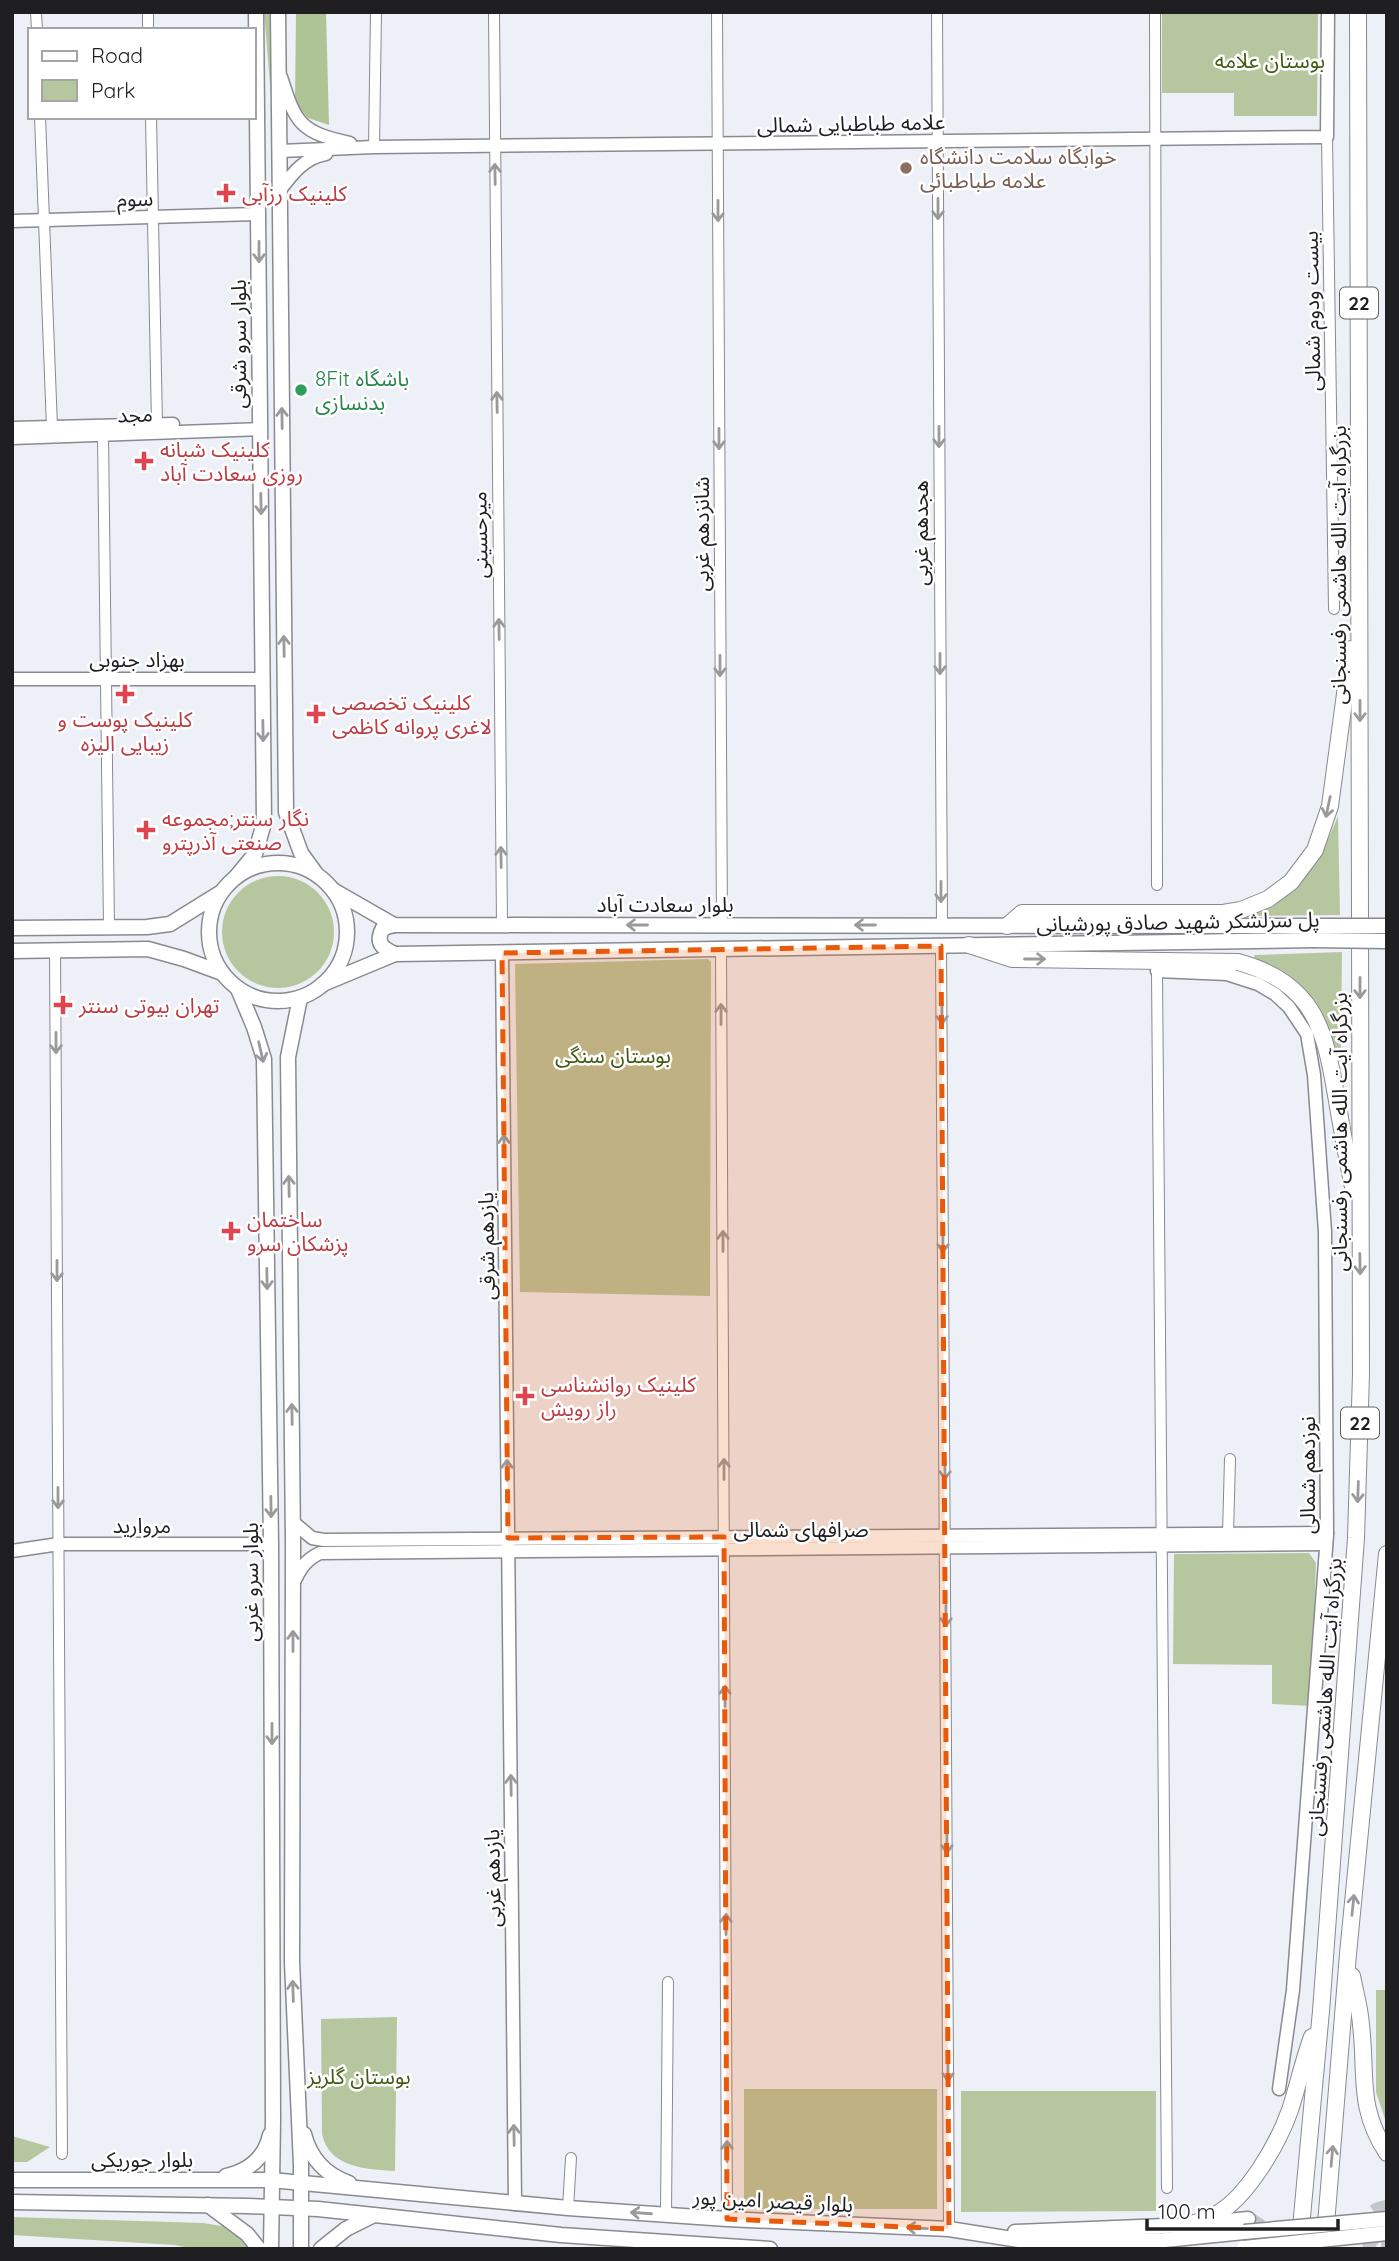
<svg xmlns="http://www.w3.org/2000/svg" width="1399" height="2261" font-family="Quicksand,'Noto Sans Arabic',sans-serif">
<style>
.green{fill:#b6c7a0}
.forest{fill:#afc494}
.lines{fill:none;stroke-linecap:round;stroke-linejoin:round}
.secondary-tunnel{stroke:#c5c6cc;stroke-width:14;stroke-dasharray:14 7;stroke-linecap:butt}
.minor-casing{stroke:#898a90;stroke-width:12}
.tertiary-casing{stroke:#898a90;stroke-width:15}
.secondary-casing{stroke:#898a90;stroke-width:17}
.trunk-casing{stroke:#898a90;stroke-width:18}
.minor{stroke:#fff;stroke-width:10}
.tertiary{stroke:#fff;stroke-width:12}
.secondary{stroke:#fff;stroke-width:14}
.trunk{stroke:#fff;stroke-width:16}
.secondary-bridge-casing{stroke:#898a90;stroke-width:17;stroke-linecap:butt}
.secondary-bridge{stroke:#fff;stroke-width:14}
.oneway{stroke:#9a9a9c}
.marked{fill:#e8590c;fill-opacity:0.2;stroke:#e8590c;stroke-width:5;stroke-dasharray:14 9;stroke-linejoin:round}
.education-dot{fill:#8d6e63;stroke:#fff;stroke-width:2.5}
.health-dot{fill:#e0444e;stroke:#fff;stroke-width:2.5}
.leisure-dot{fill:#2e9e5b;stroke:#fff;stroke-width:2.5}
.labels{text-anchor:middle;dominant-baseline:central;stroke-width:5;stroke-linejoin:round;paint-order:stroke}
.shield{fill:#fff;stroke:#626264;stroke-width:2}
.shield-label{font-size:19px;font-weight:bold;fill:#1f1f22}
.park-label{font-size:21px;fill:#425a13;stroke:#fff}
.street-label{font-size:21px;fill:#1f1f22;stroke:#fff}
.education-label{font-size:21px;fill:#785e54;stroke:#fff;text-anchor:start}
.health-label{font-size:21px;fill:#be3a42;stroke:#fff;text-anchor:start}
.leisure-label{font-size:21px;fill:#27864d;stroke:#fff;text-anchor:start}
</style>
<rect width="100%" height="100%" fill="#eef0f7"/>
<!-- green -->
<g class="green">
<path d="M264,12h8l1,108z"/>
<path d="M1162,12h156l-1,104h-83v-23h-72z"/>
<path d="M1338,816l2,99 -92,1c52,-30 68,-45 90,-100z"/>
<circle cx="278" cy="932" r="56"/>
<path d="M1342,952l-1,103c-9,-9 -11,-24 -16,-36 -14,-31 -40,-45 -70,-58l-1,-6z"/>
<path d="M708,959l3,3 -1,334 -190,-4 -5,-328z"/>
<path d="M1309,1553l7,10 -5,143 -39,-2v-39l-99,-1 1,-110z"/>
<path d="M1376,1990h11v135l-11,-33z"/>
<path d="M397,2017l-2,154c-29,-2 -66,-3 -73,-37l-1,-115z"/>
<rect x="744" y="2089" width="193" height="120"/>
<path d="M961,2091h195v120l-195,1z"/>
<path d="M12,2136l38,11 -23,15h-15z"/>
<path d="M12,2217l191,6 25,4 24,22h-56l-22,-4 -162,-10z"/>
</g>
<!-- forest -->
<path class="forest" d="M296,12h30l3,113 -21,-7 -13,-16z"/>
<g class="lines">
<!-- secondary-tunnel -->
<g class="secondary-tunnel">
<path d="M1387,2207c-21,2 -25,19 -18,36l8,6 10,-1"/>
<path d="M1248,2219c14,5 21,14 16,30"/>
</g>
<defs>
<g id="minor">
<path d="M36,12l1,18"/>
<path d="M148,12v18"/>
<path d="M494,12l8,913"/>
<path d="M717,12l5,914"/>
<path d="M937,12l5,913"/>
<path d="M1155,12l2,873"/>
<path d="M40,117l12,310"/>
<path d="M151,117l6,307"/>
<path d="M1327,137l7,472"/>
<path d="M374,147l2,-135"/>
<path d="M103,435l6,492"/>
<path d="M941,946l8,1283"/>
<path d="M55,950l7,1204"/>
<path d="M721,950l6,1269"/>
<path d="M1157,971l10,1217"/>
<path d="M1228,1534l2,-75"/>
<path d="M568,2208l3,-50"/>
<path d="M666,2215l2,-233"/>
</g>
<g id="tertiary">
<path d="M281,77c15,47 19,55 69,66"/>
<path d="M280,151l94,-4 953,-10 1,-125"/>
<path d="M280,190c12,-16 25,-33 46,-36"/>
<path d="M12,221l246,-7"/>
<path d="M12,428l161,-4"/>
<path d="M12,438l248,-9"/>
<path d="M12,679h251"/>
<path d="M502,953l13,1251"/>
<path d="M1157,971l70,3 31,10 17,10 14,13 18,27 7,41 11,157 2,303 -34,455 -14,99"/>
<path d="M293,1522l19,16 12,2 1003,-7"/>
<path d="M12,1551l47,-7h212"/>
<path d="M293,1584c7,-15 12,-24 27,-31l1006,-9"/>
</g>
<g id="secondary">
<path d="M278,12l8,800 15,41 16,22"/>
<circle cx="278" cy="932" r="69"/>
<path d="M236,877l19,-23 9,-31 -8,-811"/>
<path d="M333,890l61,35 920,1"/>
<path d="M394,925l-11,3c-8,15 -1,20 12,26"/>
<path d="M12,928l135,-1 23,-3 50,-31"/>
<path d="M12,951l136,-2 36,10 38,14"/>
<path d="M323,984l72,-30 918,-14"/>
<path d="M238,989l16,38 10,32 7,485 2,576 -2,129"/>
<path d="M300,998l-12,59 5,487 -1,418 9,203v84"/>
<path d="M304,2134c6,24 22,41 45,49"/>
<path d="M226,2176c22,-5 39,-18 44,-41"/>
<path d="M12,2180h259l297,28 159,11 222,10 70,11 35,2 111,-2 79,-8"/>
<path d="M12,2202l235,4 71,3 243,26 209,14"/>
<path d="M208,2205l39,29 12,15"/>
<path d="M1015,2232l174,-7 59,-6"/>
<path d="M321,2249l25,-20 26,-13"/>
</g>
<g id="trunk">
<path d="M1007,926l15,-13h201l18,-3 27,-11 23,-17 24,-32 15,-44 21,-157"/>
<path d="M969,945l43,14 226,3c78,22 87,68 99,139 5,29 10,57 16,86"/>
<path d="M1352,1976c3,16 8,33 9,49 6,51 -4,82 26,128"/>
<path d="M1189,2225c9,-3 18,-6 26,-10 32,-17 63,-71 75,-105 8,-24 13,-49 22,-73"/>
<path d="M1299,2249l22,-238 35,-473 5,-164 -3,-1362"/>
<path d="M1324,2249l24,-295 39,-400"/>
</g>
</defs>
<!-- minor casing -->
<use href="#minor" class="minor-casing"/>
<!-- tertiary casing -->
<use href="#tertiary" class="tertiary-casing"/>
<!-- secondary casing -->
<use href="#secondary" class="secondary-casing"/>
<!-- trunk casing -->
<use href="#trunk" class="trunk-casing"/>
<!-- minor -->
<use href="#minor" class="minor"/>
<!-- tertiary -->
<use href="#tertiary" class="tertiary"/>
<!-- secondary -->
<use href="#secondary" class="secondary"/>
<!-- trunk -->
<use href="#trunk" class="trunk"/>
<defs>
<g id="secondary-bridge">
<path d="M1314,926h73"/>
<path d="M1313,940l74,1"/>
<path d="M1244,2232l143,-13"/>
<path d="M1244,2248l143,-15"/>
</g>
</defs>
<!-- secondary-bridge casing -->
<use href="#secondary-bridge" class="secondary-bridge-casing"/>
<!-- secondary-bridge -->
<use href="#secondary-bridge" class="secondary-bridge"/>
</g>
<!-- one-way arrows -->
<defs><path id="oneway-shaft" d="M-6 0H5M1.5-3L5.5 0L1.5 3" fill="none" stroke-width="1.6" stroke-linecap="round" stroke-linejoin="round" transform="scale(1.75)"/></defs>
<g class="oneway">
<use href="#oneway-shaft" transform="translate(495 174) rotate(-91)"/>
<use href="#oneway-shaft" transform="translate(938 209) rotate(90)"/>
<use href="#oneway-shaft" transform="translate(718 211) rotate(90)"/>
<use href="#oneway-shaft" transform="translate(259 252) rotate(90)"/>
<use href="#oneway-shaft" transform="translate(497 402) rotate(-91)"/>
<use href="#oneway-shaft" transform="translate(282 418) rotate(-91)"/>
<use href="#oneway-shaft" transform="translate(939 437) rotate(90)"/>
<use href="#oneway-shaft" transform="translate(719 439) rotate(90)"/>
<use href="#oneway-shaft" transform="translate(261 504) rotate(89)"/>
<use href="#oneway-shaft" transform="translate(499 629) rotate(-91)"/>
<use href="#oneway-shaft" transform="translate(284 646) rotate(-91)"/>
<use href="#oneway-shaft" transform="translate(940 664) rotate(90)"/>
<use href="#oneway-shaft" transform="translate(720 666) rotate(90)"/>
<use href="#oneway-shaft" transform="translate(1360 711) rotate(90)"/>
<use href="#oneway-shaft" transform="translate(263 731) rotate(89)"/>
<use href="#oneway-shaft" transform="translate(1328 807) rotate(102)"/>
<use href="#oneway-shaft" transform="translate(501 857) rotate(-91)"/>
<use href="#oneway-shaft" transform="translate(941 892) rotate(90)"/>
<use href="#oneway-shaft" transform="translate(637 925) rotate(-180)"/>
<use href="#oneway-shaft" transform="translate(865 925) rotate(180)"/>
<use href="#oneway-shaft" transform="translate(1035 959)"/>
<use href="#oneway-shaft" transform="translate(1360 988) rotate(90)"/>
<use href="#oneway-shaft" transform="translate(721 1014) rotate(-90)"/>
<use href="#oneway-shaft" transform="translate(942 1014) rotate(90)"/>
<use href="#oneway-shaft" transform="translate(56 1043) rotate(90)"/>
<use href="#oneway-shaft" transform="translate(261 1052) rotate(77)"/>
<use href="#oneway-shaft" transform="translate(504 1145) rotate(-91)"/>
<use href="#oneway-shaft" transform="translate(289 1186) rotate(-91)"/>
<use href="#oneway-shaft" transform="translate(723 1241) rotate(-90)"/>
<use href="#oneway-shaft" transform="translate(943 1242) rotate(90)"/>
<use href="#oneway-shaft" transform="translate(1360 1264) rotate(89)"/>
<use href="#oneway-shaft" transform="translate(57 1271) rotate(90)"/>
<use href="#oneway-shaft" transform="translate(267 1279) rotate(89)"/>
<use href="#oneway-shaft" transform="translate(292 1414) rotate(-91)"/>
<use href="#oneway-shaft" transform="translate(724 1469) rotate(-90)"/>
<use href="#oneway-shaft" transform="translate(945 1469) rotate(90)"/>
<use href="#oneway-shaft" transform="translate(507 1470) rotate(-91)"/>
<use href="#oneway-shaft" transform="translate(1358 1492) rotate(92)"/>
<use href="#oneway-shaft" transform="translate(58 1498) rotate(90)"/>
<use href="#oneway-shaft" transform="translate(271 1507) rotate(89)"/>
<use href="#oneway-shaft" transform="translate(946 1616) rotate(90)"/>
<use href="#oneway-shaft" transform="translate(293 1641) rotate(-90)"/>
<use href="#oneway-shaft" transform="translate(725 1696) rotate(-90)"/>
<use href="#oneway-shaft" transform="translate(272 1734) rotate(90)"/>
<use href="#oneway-shaft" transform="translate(511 1785) rotate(-91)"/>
<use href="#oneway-shaft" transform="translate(947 1843) rotate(90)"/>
<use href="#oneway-shaft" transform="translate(1353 1905) rotate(-84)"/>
<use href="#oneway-shaft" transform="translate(726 1924) rotate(-90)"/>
<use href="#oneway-shaft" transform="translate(293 1991) rotate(-92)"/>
<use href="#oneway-shaft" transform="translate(948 2071) rotate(90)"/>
<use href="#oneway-shaft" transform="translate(514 2135) rotate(-91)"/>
<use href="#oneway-shaft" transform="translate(727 2151) rotate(-90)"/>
<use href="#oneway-shaft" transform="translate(1332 2156) rotate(-85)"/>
<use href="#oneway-shaft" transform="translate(641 2213) rotate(-176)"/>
<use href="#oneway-shaft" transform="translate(917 2228) rotate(-177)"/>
</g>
<!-- marked area -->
<path class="marked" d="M941,946l8,1283 -222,-10 -3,-682 -216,1 -6,-585z"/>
<!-- markers -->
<circle class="education-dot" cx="906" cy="168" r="7"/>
<g class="health-dot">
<path d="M222.5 182.5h7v7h7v7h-7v7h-7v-7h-7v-7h7z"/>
<path d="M140.5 450.5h7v7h7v7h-7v7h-7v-7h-7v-7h7z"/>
<path d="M121.5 683.5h7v7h7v7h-7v7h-7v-7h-7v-7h7z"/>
<path d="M312.5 703.5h7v7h7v7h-7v7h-7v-7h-7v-7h7z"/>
<path d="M142.5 819.5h7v7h7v7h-7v7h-7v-7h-7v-7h7z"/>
<path d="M59.5 994.5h7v7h7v7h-7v7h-7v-7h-7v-7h7z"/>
<path d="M227.5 1220.5h7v7h7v7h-7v7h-7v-7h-7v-7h7z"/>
<path d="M521.5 1385.5h7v7h7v7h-7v7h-7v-7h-7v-7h7z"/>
</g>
<circle class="leisure-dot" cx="301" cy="390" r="7"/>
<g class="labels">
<!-- shield labels -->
<g class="shield">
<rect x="1340" y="287.5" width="38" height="31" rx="5"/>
<rect x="1341" y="1407.5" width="38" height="31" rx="5"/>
</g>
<g class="shield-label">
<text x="1359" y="303">22</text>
<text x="1360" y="1423">22</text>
</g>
<!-- park labels -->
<g class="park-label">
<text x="1270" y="60">بوستان علامه</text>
<text x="613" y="1055">بوستان سنگی</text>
<text x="359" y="2076">بوستان گلریز</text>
</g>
<!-- street labels -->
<g class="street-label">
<text transform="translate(851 123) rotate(-1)">علامه طباطبایی شمالی</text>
<text transform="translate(135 198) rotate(-2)">سوم</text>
<text transform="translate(1311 311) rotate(-91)">بیست ودوم شمالی</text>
<text transform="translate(238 344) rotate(-90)">بلوار سرو شرقی</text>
<text transform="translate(135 414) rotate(-2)">مجد</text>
<text transform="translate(920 533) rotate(-90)">هجدهم غربی</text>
<text transform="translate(701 534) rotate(-90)">شانزدهم غربی</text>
<text transform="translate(479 535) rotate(-91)">میرحسینی</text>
<text transform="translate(1338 565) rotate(-90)">بزرگراه آیت الله هاشمی رفسنجانی</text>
<text x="137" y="659">بهزاد جنوبی</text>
<text x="665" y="904">بلوار سعادت آباد</text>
<text transform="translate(1178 921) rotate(-1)">پل سرلشکر شهید صادق پورشیانی</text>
<text transform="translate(1339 1132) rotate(-90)">بزرگراه آیت الله هاشمی رفسنجانی</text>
<text transform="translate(486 1246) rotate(-91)">یازدهم شرقی</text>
<text transform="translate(1307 1475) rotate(-90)">نوزدهم شمالی</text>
<text x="142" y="1525">مروارید</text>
<text x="801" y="1529">صرافهای شمالی</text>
<text transform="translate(250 1582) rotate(-90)">بلوار سرو غربی</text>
<text transform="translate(1324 1697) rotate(-86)">بزرگراه آیت الله هاشمی رفسنجانی</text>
<text transform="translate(492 1878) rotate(-91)">یازدهم غربی</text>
<text x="142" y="2159">بلوار جوریکی</text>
<text transform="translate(773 2200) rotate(3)">بلوار قیصر امین پور</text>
</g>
<!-- education labels -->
<g class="education-label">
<text x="920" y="156">خوابگاه سلامت دانشگاه<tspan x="920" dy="24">علامه طباطبائی</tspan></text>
</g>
<!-- health labels -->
<g class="health-label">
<text x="242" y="193">کلینیک رزآبی</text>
<text x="160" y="449">کلینیک شبانه<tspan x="160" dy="24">روزی سعادت آباد</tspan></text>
<text x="332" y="702">کلینیک تخصصی<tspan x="332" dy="24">لاغری پروانه کاظمی</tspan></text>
<text x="125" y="719" text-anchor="middle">کلینیک پوست و<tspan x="125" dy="24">زیبایی الیزه</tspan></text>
<text x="162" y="818">نگار سنتر;مجموعه<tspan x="162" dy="24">صنعتی آذرپترو</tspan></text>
<text x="79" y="1005">تهران بیوتی سنتر</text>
<text x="247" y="1219">ساختمان<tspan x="247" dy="24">پزشکان سرو</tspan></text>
<text x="541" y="1384">کلینیک روانشناسی<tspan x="541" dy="24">راز رویش</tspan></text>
</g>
<!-- leisure labels -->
<g class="leisure-label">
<text x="315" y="378">8Fit باشگاه<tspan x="315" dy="24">بدنسازی</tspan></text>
</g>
</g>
<!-- border -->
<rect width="1399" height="2261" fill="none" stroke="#1f1f22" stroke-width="28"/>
<!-- legend -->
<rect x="28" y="28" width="228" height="91" fill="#ffffff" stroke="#a5a5a7" stroke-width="2"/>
<rect x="42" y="51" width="35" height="10" fill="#ffffff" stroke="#a5a5a7" stroke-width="2"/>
<text x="91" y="63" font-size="21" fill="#1f1f22">Road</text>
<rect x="42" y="80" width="35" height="21" fill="#b6c7a0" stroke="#a5a5a7" stroke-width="2"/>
<text x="91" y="98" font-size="21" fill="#1f1f22">Park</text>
<!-- scale -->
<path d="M1147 2219v10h191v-10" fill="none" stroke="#1f1f22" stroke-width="3.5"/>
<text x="1158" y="2219" font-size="21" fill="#1f1f22" stroke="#ffffff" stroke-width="5" paint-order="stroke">100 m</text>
</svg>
